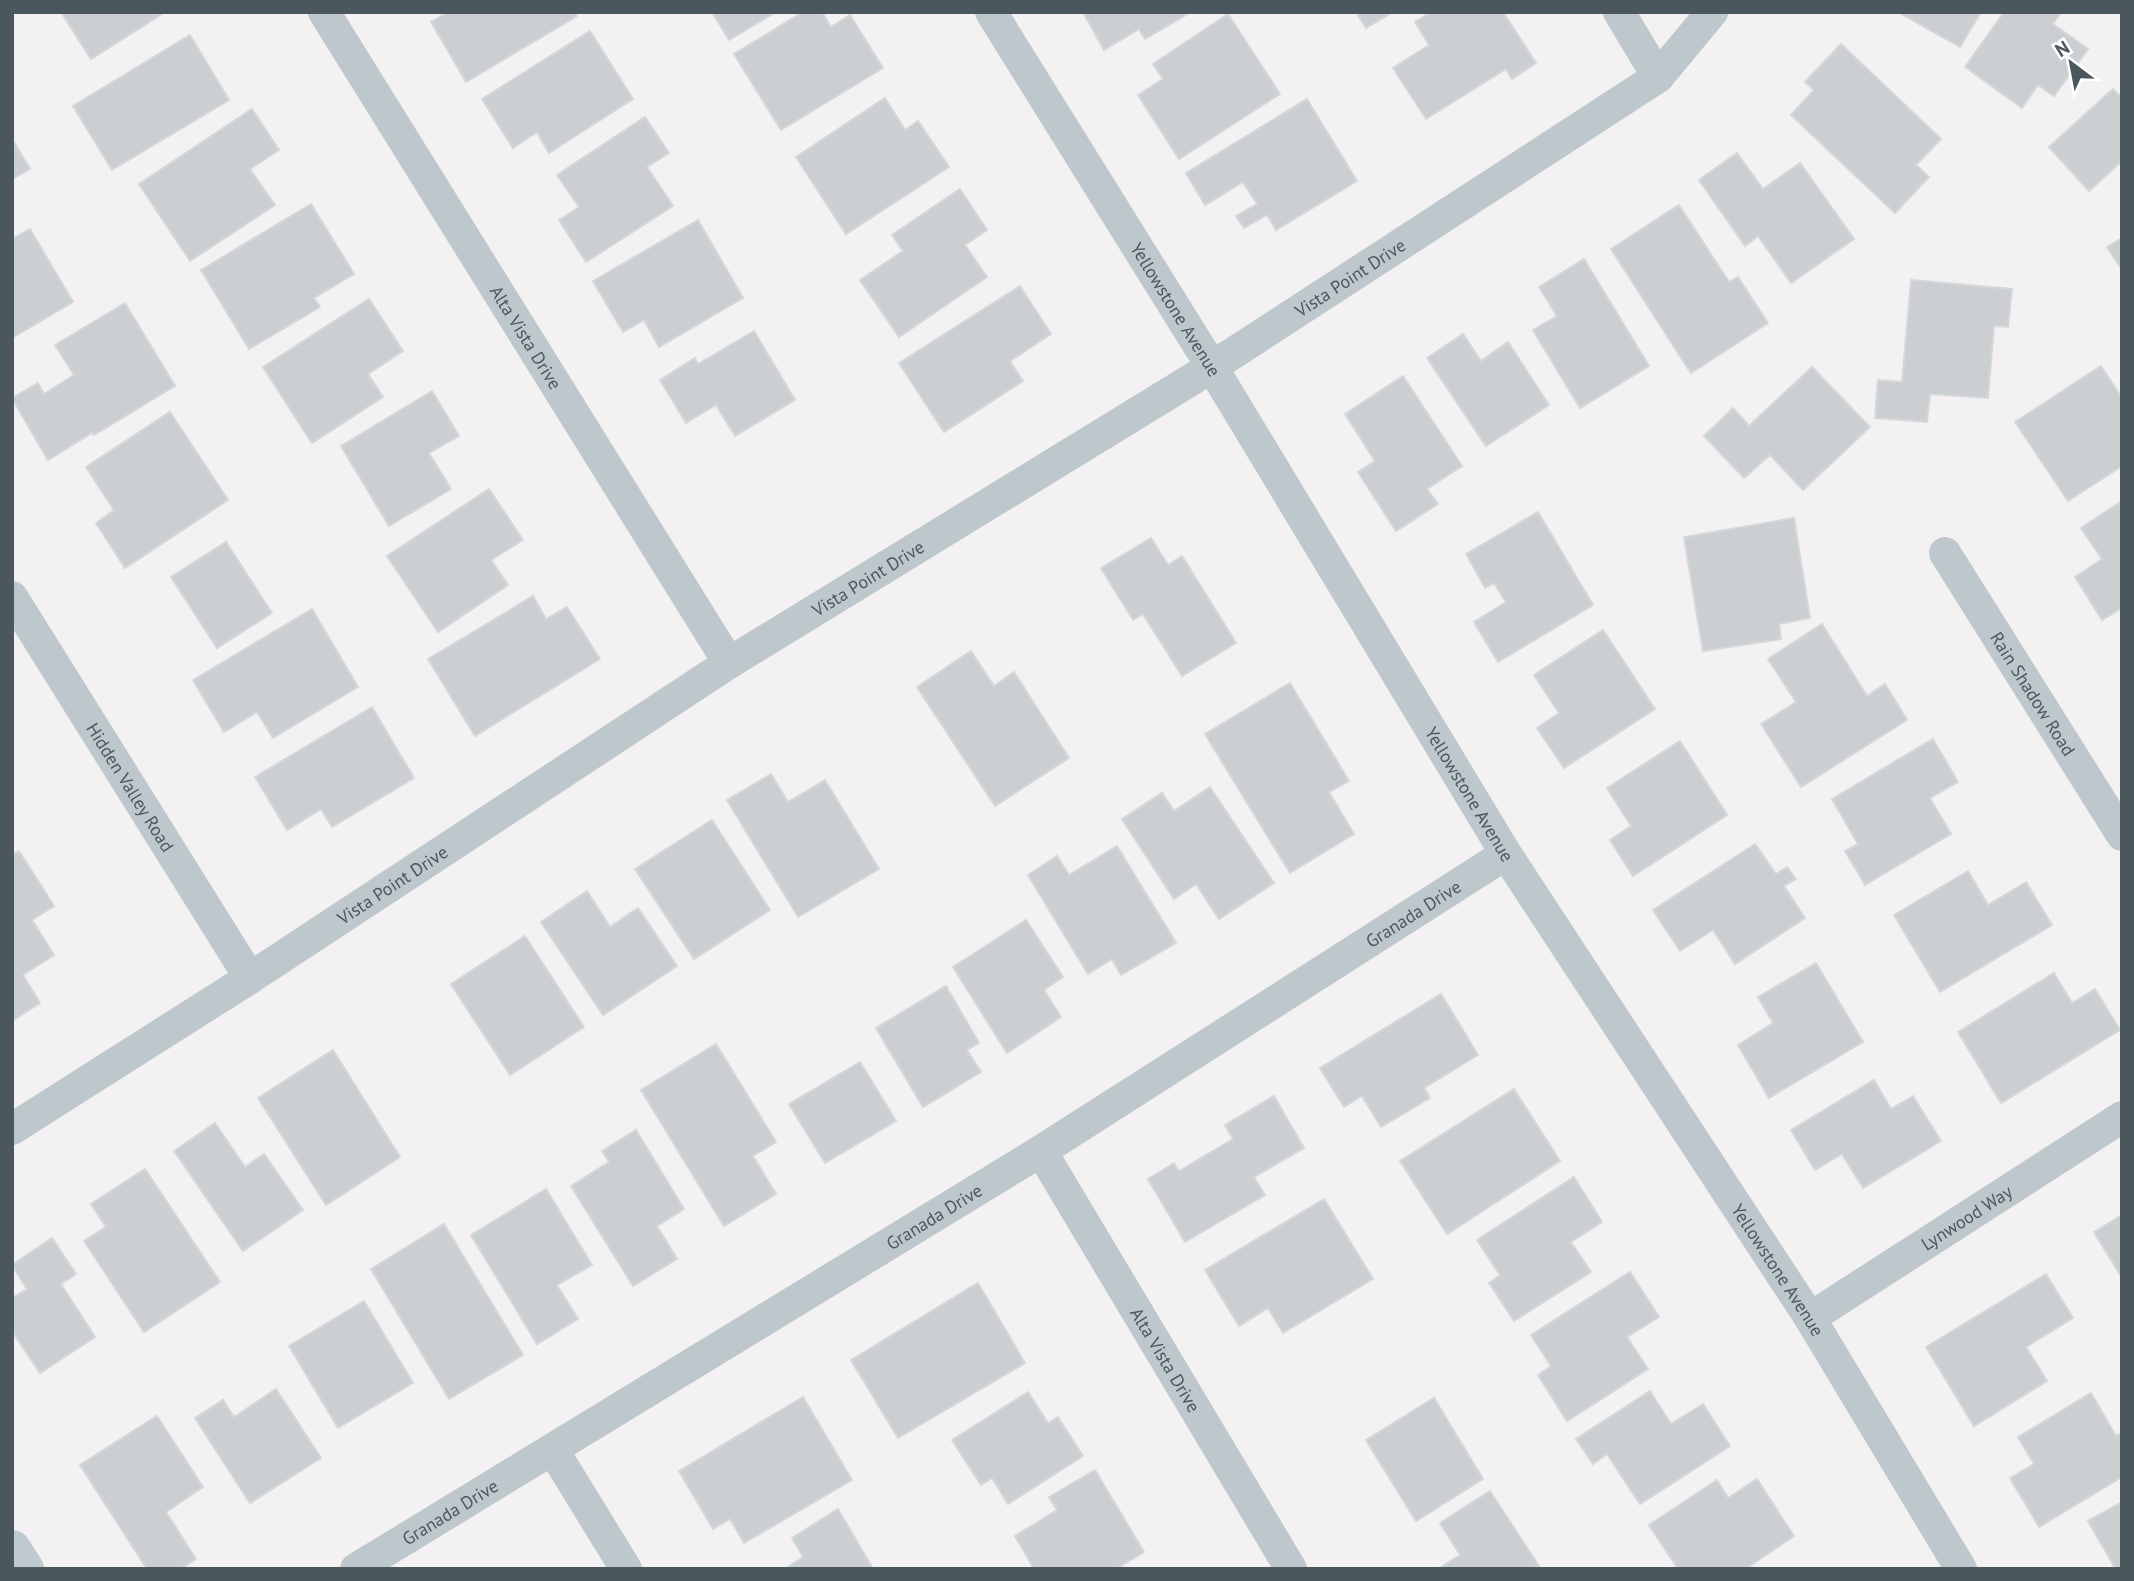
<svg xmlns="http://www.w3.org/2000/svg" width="2134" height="1581" font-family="'PT Sans',sans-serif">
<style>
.building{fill:#cbcfd2;stroke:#d5d8db;stroke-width:2}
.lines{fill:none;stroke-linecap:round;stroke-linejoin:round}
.minor{stroke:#bec7cc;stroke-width:32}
.secondary{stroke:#becad0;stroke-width:38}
.labels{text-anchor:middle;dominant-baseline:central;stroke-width:5;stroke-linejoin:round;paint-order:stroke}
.street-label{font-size:18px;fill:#4a575c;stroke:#fff}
</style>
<rect width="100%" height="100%" fill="#f3f1f1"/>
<!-- building -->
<g class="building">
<path d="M61,12h104l-74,47z"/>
<path d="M449,12h125l3,4 -111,66 -35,-60z"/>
<path d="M712,12h64l-47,28z"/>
<path d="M803,12h19l9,15 19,-12 33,53 -102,62 -47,-76z"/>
<path d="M1083,12h108l-46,27 -6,-10 -35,21z"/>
<path d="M1356,12h37l-27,16z"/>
<path d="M1431,12h72l33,51 -24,16 -6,-10 -80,50 -33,-51 36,-23 -14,-23z"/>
<path d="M1898,12h83l-21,35z"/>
<path d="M2004,12h57l-8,12 35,25 -34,47 -16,-11 -16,23 -57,-41z"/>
<path d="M1228,14l52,80 -101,65 -41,-64 25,-16 -10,-15z"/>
<path d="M590,31l43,68 -84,54 -12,-21 -24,16 -31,-49z"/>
<path d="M190,35l39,65 -117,70 -39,-64z"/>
<path d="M1841,44l100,95 -25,26 13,12 -34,36 -104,-98 23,-25 -9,-8z"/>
<path d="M2113,89l9,9v63l-33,30 -40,-44z"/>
<path d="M885,98l20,32 13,-9 31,46 -103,67 -50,-77z"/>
<path d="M1307,99l50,82 -81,49 -9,-15 -23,13 -8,-12 21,-12 -14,-22 -38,23 -19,-32z"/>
<path d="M252,109l27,41 -29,19 25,36 -85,56 -51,-77z"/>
<path d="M645,117l24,36 -22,14 26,39 -87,56 -27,-42 20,-13 -22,-32z"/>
<path d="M12,139l18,30 -18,10z"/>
<path d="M1737,153l26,36 37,-26 54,76 -63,44 -33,-47 -13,10 -46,-66z"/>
<path d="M960,189l27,41 -22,15 22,32 -88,60 -39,-57 43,-29 -11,-16z"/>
<path d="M311,204l43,70 -40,24 6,9 -71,42 -48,-79z"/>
<path d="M1679,205l50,77 9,-5 30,46 -77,50 -80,-124z"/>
<path d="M698,220l45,78 -84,49 -15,-27 -21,12 -30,-51z"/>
<path d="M30,229l43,73 -61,36v-99z"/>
<path d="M2122,238v32l-15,-23z"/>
<path d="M1584,259l65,107 -69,42 -47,-78 24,-14 -18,-29z"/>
<path d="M1911,280l101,9 -4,38 -14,-1 -6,72 -58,-4 -3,28 -52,-4 3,-38 24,2z"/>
<path d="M1020,286l31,48 -41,27 13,20 -79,51 -45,-69z"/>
<path d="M369,299l34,52 -35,23 15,23 -71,46 -49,-76z"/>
<path d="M125,303l50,83 -81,49 -2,-2 -44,27 -36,-62 26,-15 6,11 30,-19 -19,-30z"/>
<path d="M754,331l41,69 -60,36 -19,-31 -30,18 -26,-43 35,-22 3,6z"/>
<path d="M1463,334l18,27 27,-19 41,63 -63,41 -59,-88z"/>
<path d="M2101,366l21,32v68l-54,35 -53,-79z"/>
<path d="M1812,367l58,60 -67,63 -33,-35 -26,23 -40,-42 29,-28 16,18z"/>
<path d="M1403,376l59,90 -35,23 11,15 -42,27 -38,-59 17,-11 -30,-47z"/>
<path d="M432,391l27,45 -30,17 22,36 -62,37 -48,-80z"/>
<path d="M170,412l58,88 -103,68 -29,-45 18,-13 -28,-43z"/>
<path d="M489,489l34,51 -32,20 17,25 -70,47 -51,-76z"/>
<path d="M2122,501v107l-20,12 -27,-43 27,-18 -21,-31z"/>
<path d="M1538,512l55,93 -95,57 -24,-40 32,-20 -12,-19 -9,5 -19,-34z"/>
<path d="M1794,518l16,100 -31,6 2,15 -78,12 -19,-114z"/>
<path d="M1151,538l17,27 14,-9 54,87 -54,33 -39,-62 -10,6 -32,-52z"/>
<path d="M226,542l46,71 -55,35 -46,-71z"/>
<path d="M533,596l13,23 21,-12 33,52 -125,77 -47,-77z"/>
<path d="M312,609l46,78 -85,51 -16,-26 -33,20 -31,-52z"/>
<path d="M1822,624l45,72 18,-12 22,36 -106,67 -40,-63 35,-22 -28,-43z"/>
<path d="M1603,630l52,79 -91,59 -27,-40 22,-15 -25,-38z"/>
<path d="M971,651l23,35 20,-14 55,86 -74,48 -78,-119z"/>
<path d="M1290,683l59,98 -20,11 25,42 -64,39 -85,-139z"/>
<path d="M372,707l42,71 -82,49 -11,-18 -34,21 -32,-53z"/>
<path d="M1933,739l25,43 -28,16 21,36 -86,51 -20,-34 13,-7 -26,-45z"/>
<path d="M1680,741l47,74 -94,61 -23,-36 21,-14 -24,-38z"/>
<path d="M771,774l17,28 37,-22 54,89 -81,48 -71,-117z"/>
<path d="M1210,787l64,96 -55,36 -23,-35 -22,15 -52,-80 40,-26 12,18z"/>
<path d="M712,820l58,90 -76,49 -59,-90z"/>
<path d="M1755,844l21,30 11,-7 9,12 -12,7 21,32 -70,46 -22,-34 -33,21 -27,-41z"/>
<path d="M1117,846l59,97 -55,32 -9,-16 -24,15 -60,-99 29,-19 12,19z"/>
<path d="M19,851l35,55 -22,14 22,35 -31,20 17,28 -28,18v-166z"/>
<path d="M1968,871l20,34 38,-23 26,43 -112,67 -46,-77z"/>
<path d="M587,891l23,36 28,-19 39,58 -74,49 -62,-93z"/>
<path d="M1026,920l37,57 -19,13 17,27 -54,36 -54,-86z"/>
<path d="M525,936l59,91 -74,48 -59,-91z"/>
<path d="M1816,963l47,79 -94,56 -31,-53 35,-22 -15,-26z"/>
<path d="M2054,973l18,30 23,-14 25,41 -119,73 -43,-71z"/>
<path d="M946,986l33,57 -12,7 14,22 -58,35 -47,-79z"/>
<path d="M1441,994l37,61 -54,33 6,10 -49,29 -19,-31 -18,11 -24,-39z"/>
<path d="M716,1044l60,98 -23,14 23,38 -52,32 -83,-136z"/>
<path d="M333,1050l67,107 -74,48 -68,-107z"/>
<path d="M860,1062l36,59 -71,42 -36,-59z"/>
<path d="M1874,1080l17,29 22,-13 28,45 -78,47 -21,-34 -27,16 -24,-40z"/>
<path d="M1514,1089l46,72 -113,73 -47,-73z"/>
<path d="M1274,1096l30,52 -50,29 11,18 -80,47 -37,-63 26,-16 5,8 54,-32 -8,-14z"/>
<path d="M215,1123l30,44 19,-13 39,56 -60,41 -69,-100z"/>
<path d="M636,1130l48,79 -27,17 20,33 -44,27 -62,-100 38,-24 -7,-11z"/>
<path d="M145,1169l75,113 -76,50 -60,-91 22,-14 -15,-23z"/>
<path d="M1574,1177l28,45 -31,20 20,30 -77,49 -25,-38 11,-8 -23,-35z"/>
<path d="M546,1189l46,76 -35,20 21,34 -41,25 -66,-109z"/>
<path d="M1324,1199l49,80 -90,54 -15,-25 -29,18 -34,-56z"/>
<path d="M2122,1215v63l-28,-46z"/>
<path d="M444,1224l79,131 -74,44 -78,-130z"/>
<path d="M52,1238l24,36 -15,10 34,53 -55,36 -28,-42v-33l15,-9 -15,-24z"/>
<path d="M1630,1272l29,45 -32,20 21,32 -81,52 -29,-46 13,-9 -20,-31z"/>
<path d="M2046,1274l27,44 -47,29 21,34 -73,45 -48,-79z"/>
<path d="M978,1283l47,80 -127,75 -47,-78z"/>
<path d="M364,1301l49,82 -75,45 -49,-82z"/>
<path d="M276,1389l45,69 -71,45 -55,-85 28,-18 11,17z"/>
<path d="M1650,1391l21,33 32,-20 27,42 -90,58 -33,-50 -14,10 -17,-25z"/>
<path d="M1028,1392l20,31 10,-6 25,39 -75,48 -16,-26 -11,7 -29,-45z"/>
<path d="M2091,1393l25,43 6,-4v45l-83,50 -29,-49 24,-14 -16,-27z"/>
<path d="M803,1397l49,83 -108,63 -14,-24 -17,10 -34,-58z"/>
<path d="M1434,1398l49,81 -67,42 -50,-81z"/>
<path d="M157,1416l46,71 -37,25 30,47 -15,10h-34l-67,-104z"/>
<path d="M1095,1470l49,82 -28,17h-82l-19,-33 42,-26 -8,-13z"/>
<path d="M1757,1479l37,57 -49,33h-67l-29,-44 68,-45 11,18z"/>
<path d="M1490,1491l49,75 -4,3h-97l22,-14 -20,-32z"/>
<path d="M2122,1502v67h-9l2,-1 -27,-47z"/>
<path d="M838,1509l35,60h-88l18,-12 -11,-19z"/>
</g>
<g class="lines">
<!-- minor -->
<g class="minor">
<path id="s1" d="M324,12l405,651"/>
<path id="s2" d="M991,12l221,355 294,487 304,464 151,251"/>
<path d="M1619,12l39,65"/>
<path id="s3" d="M1945,553l177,282"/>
<path id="s4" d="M12,597l238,381"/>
<path id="s5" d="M12,1129l238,-151 479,-315 483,-296 446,-290 54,-65"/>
<path id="s6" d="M1041,1151l250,418"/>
<path id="s7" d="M1810,1318l312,-201"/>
<path d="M553,1450l73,119"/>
<path id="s8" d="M356,1569l685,-418 465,-297"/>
</g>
<!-- secondary -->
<path class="secondary" d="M12,1549l13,20"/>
</g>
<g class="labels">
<!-- street labels -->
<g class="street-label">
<text stroke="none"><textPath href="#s5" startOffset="1586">Vista Point Drive</textPath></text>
<text stroke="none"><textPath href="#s2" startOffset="350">Yellowstone Avenue</textPath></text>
<text stroke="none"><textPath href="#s1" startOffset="383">Alta Vista Drive</textPath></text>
<text stroke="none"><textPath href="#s5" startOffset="1018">Vista Point Drive</textPath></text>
<text stroke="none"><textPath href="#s3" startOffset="166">Rain Shadow Road</textPath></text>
<text stroke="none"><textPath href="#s4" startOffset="224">Hidden Valley Road</textPath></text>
<text stroke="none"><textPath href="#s2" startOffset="917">Yellowstone Avenue</textPath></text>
<text stroke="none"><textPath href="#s5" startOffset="452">Vista Point Drive</textPath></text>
<text stroke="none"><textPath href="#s8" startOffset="1244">Granada Drive</textPath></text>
<text stroke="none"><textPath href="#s8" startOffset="677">Granada Drive</textPath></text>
<text stroke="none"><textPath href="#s7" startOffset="186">Lynwood Way</textPath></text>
<text stroke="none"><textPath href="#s2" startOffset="1484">Yellowstone Avenue</textPath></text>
<text stroke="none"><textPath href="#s6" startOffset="243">Alta Vista Drive</textPath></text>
<text stroke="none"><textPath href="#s8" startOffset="110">Granada Drive</textPath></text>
</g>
</g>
<!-- border -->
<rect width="2134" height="1581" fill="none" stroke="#4a575c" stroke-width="28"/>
<!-- north arrow -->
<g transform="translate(2071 63) rotate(328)" stroke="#ffffff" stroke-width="5" paint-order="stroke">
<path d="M0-5L12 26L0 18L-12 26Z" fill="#4a575c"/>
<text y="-10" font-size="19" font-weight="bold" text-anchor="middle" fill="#4a575c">N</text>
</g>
</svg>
